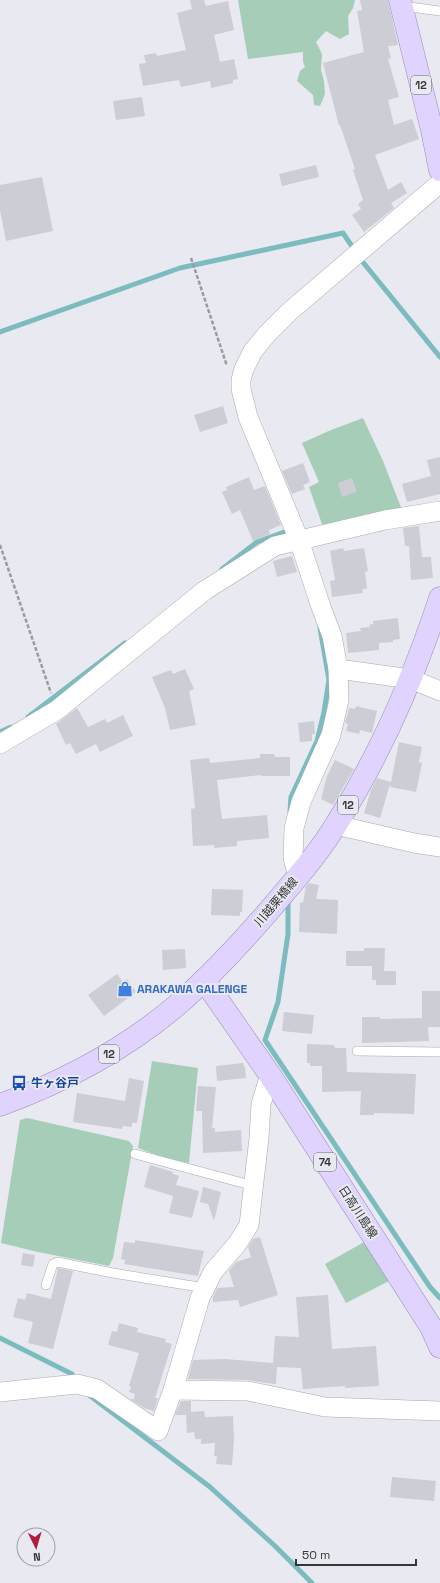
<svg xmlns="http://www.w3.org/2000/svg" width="440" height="1583" font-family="'Space Grotesk','Noto Sans JP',sans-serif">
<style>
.green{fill:#a6cdb8}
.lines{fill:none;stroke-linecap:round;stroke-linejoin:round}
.stream{stroke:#7cbcbe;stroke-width:5}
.building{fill:#cccdd5}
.lane-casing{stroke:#a9a9b1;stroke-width:10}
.street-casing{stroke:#a9a9b1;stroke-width:20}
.primary-casing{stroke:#9789b8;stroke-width:23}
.path{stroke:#9b9ba1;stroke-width:2.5;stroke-dasharray:4 2;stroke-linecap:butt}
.lane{stroke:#fff;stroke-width:9}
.street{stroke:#fff;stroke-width:19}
.primary{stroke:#e0d3fd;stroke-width:22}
.labels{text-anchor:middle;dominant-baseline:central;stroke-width:4;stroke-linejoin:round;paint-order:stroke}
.shield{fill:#e8e9f1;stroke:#6b6c70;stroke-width:1}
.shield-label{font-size:11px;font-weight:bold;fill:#363639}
.street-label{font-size:12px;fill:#363639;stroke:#e8e9f1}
.shop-label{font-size:12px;font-weight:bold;fill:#366cbe;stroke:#e8e9f1;text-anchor:start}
.transit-label{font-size:12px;font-weight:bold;fill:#164399;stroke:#e8e9f1;text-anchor:start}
</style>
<rect width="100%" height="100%" fill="#e8e9f1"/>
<!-- green -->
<g class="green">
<path d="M238,0h117l-2,8 -5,8 1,18 -9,5 -14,-8 -10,11 6,12 -1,16 3,11 1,13 -5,12 -6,-1 -1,-10 -16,-14 3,-10 5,-4 -2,-5v-10l-55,7z"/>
<path d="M363,418l20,43 19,49 -79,17 -14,-40 10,-5 -17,-39 29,-13z"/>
<path d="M152,1061l46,7 -9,95 -27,-6 -24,-9z"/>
<path d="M27,1118l102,23 4,5 -20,112 -4,8 -71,-14 -37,-9 19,-123z"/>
<path d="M366,1241l25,39 -45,23 -21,-39z"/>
</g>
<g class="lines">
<!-- stream -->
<g class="stream">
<path d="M0,332l180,-64 163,-35 19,28 78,96"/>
<path d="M222,569l35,-27 30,-11 1,4"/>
<path d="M28,717l97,-74"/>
<path d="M0,732l11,-5"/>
<path d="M290,812l1,-15 26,-56 7,-29 5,-32 -9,-52"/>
<path d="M288,900v34l-10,68 -13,38 165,247 10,11"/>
<path d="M0,1338l72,36 4,5"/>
<path d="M85,1392l125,95 65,59 37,37"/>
</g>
</g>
<!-- building -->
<g class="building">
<path d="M190,0h14l2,6 22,-5 6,29 -20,5 6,27 14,-3 4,20 -5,1v3l-22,5 -1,-7 -29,6 -2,-7 -36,6 -4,-22 7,-1 -2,-8 12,-2 1,3 29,-6 -9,-37 15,-4z"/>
<path d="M360,0h28l10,45 -10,1 3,12 -3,1 11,38 -11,3 6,25 18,-6 7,20 -44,16 13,35 13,-8 6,11 -16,10 3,5 -30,24 -12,-17 9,-6 -3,-5 5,-4 -10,-30 2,-1 -15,-44 -1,1 -16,-63 41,-11 -7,-41 5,-1z"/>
<path d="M142,97l3,19 -29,4 -3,-19z"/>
<path d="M316,165l3,12 -37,9 -3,-12z"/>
<path d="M42,177l11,54 -47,10 -6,-31v-25z"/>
<path d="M223,406l5,17 -28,9 -6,-17z"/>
<path d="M440,457v37l-33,8 -5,-18 29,-8 -4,-16z"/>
<path d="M303,463l7,19 -7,3 2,4 -13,5 -10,-23z"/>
<path d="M249,477l5,13 11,-4 16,39 -12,5 1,4 -17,7 -13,-31 -8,4 -10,-22 5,-2 -1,-3z"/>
<path d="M352,478l5,14 -15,5 -4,-14z"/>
<path d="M419,526l3,31h9l2,21 -22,2 -2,-34h-4l-2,-18z"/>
<path d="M343,548l1,3 20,-3 4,23 -3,1 2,17h-5l1,4 -31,4 -2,-16 5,-1 -5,-29z"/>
<path d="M292,556l5,16 -20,5 -4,-16z"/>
<path d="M398,618l2,21 -7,1v2l-14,1v7l-31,3 -2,-20 15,-2 -1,-3 10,-1 -1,-2 4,-1v-3z"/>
<path d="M185,669l9,20 -5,2 7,34 -26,5 -5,-22 -13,-31 19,-7 2,4z"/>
<path d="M356,706l21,5 -5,22 -12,-3 -1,4 -13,-3 2,-7 -3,-1 4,-15 6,1z"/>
<path d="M77,708l11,19 17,-8 2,4 16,-8 10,21 -33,16 -4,-8 -20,10 -6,-11 -4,2 -10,-21z"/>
<path d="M314,721l1,13h-3v7l-12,1 -2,-19z"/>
<path d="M399,742l23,5 -3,15 3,1 -6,29 -26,-5v-3l-10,34 -16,-5 7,-23 6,-12 14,4z"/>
<path d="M260,754h14l1,3h15v19h-29v-1l-44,5 5,39 45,-4 2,23 -32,3v5l-23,2v-3l-21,1 -2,-37 4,-1 -5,-48 19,-2 1,5 50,-5z"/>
<path d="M335,760l19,9 -21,36 -12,-6 6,-23z"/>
<path d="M309,883l10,2 -3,14 22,1 -1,34 -38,-2 1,-30 3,1 3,-17z"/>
<path d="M212,889l31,1 -1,22h-2v4l-29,-1z"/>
<path d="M364,948h21l-1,23h12v14h-20v-5h-4v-14h-26v-15h18z"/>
<path d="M185,949l1,19 -23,2 -1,-20z"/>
<path d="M117,974l6,8 4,-3 9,13 -32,24 -16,-21z"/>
<path d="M422,991h18v36h-12l1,14 -67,2v-26h18v2l42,-1z"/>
<path d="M284,1012l30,3 -2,19 -30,-3z"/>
<path d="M307,1044l27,1 1,3h11l1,24 69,2 -2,40 -40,-1v2h-14l1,-24 -39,1v-26h-12v-3h-3z"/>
<path d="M243,1063l2,5 1,10 -29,3 -1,-15z"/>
<path d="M129,1078l15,3 -7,42h-5v4l-9,-1 -1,3 -49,-7 4,-29 48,8z"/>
<path d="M198,1086l18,1 -4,41h3v4l26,-2 1,21 -39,2 -1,-42h-6z"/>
<path d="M150,1165l23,7v2l6,2 -3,9 23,6 -7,27 -23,-5 5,-20 -1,3 -29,-9z"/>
<path d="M203,1187l18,5 -7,29 -6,-17 -8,-2z"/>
<path d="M260,1237l18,58 -38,12 -2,-7 -25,2v-5l4,-9 17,-1 -5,-16 7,-9 15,-5 -3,-10 5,-8z"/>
<path d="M135,1240l69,11 -6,25 -74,-12 1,-4 -4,-1 3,-17 11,1z"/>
<path d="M23,1253l12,2 -2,12 -12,-2z"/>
<path d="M58,1268l15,3 -20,78 -25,-6 5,-21 -20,-5 5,-19 7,2 2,-7 24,6z"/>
<path d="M328,1295l4,54 44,-3 3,40 -34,2v-2l-42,3 -2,-21 -24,-1 -1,17 -10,-1 -18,-3 -60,-1 5,-19 31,-1 49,4 2,-27 24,1 -3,-40z"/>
<path d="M119,1323l19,5 -1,4 29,7 -1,3 7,2 -17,54h3l-4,13 -10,-3 -14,-9h4l1,-5 -6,-2 2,-5 -2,-1 10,-33 -31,-8 4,-14 5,1z"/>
<path d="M181,1401h10v11l13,-1 1,6 28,-1 1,23 -2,26 -16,-1 1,-8h-3l1,-13 -14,1v-5h-6l-1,-7 -7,1 -1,-18h-11z"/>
<path d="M392,1477l44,4 -2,20 -44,-4z"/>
</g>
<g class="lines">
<defs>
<g id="lane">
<path d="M402,6l38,5"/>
<path d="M357,1051l83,1"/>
<path d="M135,1154l119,32"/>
<path d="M46,1285l7,-21 4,-2 56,11 92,15"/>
</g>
<g id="street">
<path d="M338,669l73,10 29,12"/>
<path d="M0,744l57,-34 147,-119 71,-45 110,-26 55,-9"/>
<path d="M336,825l78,18 26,4"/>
<path d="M298,876l-5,-18 1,-30 7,-26 30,-67 8,-35 -1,-31 -6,-33 -11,-29 -22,-67 -51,-123 -7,-28v-9l3,-11 9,-18 14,-17 22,-22 151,-129"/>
<path d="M173,1390l75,1 77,16 115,4"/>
<path d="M0,1392l77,-8 20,5 61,42 15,-41 27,-92 13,-26 24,-28 12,-19 10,-87 2,-34 9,-29"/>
</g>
<g id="primary">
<path d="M400,0l32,130 8,40"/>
<path d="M204,980l66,95 161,252 9,20"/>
<path d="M0,1105c63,-23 124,-55 176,-99 35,-30 67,-65 97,-100 22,-26 46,-53 64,-83 44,-70 77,-146 103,-225"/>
</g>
</defs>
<!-- lane casing -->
<use href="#lane" class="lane-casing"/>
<!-- street casing -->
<use href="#street" class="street-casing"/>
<!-- primary casing -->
<use href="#primary" class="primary-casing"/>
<!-- path -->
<g class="path">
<path d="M191,258l36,108"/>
<path d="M0,545l51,148"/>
</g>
<!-- lane -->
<use href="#lane" class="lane"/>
<!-- street -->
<use href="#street" class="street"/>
<!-- primary -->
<use href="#primary" class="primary"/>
</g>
<!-- icons -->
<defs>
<symbol id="shop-bare" viewBox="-9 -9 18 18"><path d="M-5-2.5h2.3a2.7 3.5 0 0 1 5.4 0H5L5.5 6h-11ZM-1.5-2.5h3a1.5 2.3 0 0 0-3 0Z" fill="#3f7fe0" stroke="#e8e9f1" stroke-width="2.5" paint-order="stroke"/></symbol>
<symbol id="bus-bare" viewBox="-9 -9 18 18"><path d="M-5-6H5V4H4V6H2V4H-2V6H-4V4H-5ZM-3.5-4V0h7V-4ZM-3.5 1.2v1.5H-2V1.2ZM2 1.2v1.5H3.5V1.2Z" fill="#1a4fb4" stroke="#e8e9f1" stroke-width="2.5" paint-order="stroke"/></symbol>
</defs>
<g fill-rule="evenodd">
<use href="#shop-bare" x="114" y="978" width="22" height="22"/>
<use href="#bus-bare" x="8" y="1072" width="22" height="22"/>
</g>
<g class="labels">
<!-- shield labels -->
<g class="shield">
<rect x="411" y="76" width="20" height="18" rx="3"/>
<rect x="338" y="796" width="20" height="18" rx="3"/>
<rect x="99" y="1045" width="20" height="18" rx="3"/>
<rect x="314" y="1153" width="22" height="18" rx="3"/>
</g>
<g class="shield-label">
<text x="421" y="85">12</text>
<text x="348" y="805">12</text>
<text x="109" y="1054">12</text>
<text x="325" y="1162">74</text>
</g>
<!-- street labels -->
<g class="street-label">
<text transform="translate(276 902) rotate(-50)">川越栗橋線</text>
<text transform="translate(358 1212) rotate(57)">日高川島線</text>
</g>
<!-- shop labels -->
<g class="shop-label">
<text x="137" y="989">ARAKAWA GALENGE</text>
</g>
<!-- transit labels -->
<g class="transit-label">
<text x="31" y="1083">牛ヶ谷戸</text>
</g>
</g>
<!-- north arrow -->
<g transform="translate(36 1547) rotate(175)"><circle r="19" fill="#e8e9f1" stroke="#a1a1a7"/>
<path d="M0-3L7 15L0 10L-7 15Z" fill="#b01d3a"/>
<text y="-6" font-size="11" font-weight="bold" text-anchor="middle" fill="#363639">N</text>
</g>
<!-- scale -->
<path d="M296 1559v6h120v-6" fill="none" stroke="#363639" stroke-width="2"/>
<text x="302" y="1559" font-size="12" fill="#363639" stroke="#e8e9f1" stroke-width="3" paint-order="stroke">50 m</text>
</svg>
